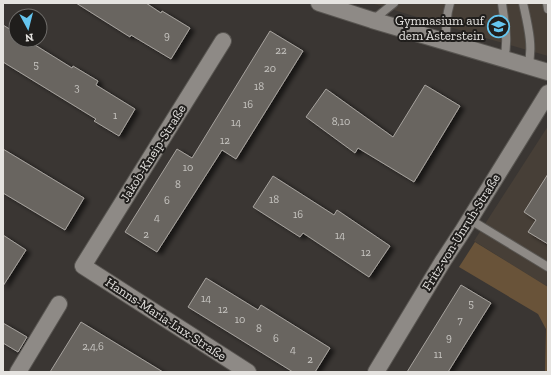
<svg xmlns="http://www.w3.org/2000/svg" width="551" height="375" font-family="'Zilla Slab',serif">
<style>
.built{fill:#473f37}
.green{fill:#695339}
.building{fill:#696561;stroke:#a7a39e;filter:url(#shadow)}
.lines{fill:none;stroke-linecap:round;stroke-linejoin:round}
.service-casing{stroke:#585551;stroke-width:10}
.minor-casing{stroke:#585551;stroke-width:18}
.service{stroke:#8e8a86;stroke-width:8}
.minor{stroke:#8e8a86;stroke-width:16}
.labels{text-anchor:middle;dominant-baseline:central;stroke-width:4;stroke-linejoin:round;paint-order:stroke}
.number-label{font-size:11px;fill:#c6c4c0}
.poi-label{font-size:13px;fill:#e5e3e0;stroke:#201e1c;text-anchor:end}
.street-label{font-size:13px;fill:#e5e3e0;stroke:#201e1c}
</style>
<defs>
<filter id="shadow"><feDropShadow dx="4.5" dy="2.5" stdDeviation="2" flood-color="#0009"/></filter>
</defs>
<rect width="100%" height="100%" fill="#3a3633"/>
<!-- built -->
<g class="built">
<path d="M371,3h177v53l-59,-17z"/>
<path d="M548,126v161l-74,-46z"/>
</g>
<!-- green -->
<path class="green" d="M475,242l73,45v85h-3l1,-43 -8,-15 -79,-47z"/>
<!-- building -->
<g class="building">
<path d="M76,3h70l15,10 1,-2 28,17 -19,31 -40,-24 -1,2z"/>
<path d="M3,25l13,8v7h11l45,28 1,-2 25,15 -2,4 39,24 -16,27 -25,-15 2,-2 -93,-57z"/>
<path d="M270,31l33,20 -67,108 -14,-9 -65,102 -32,-20 52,-83 15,9z"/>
<path d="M425,85l35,21 -46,76 -56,-34 -3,5 -49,-36 20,-28 67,48z"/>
<path d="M3,149l81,49 -19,32 -62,-37z"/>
<path d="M548,174v70l-20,-12 8,-12 -12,-8z"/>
<path d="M273,176l61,39 3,-5 53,36 -21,31 -66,-44 -3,4 -47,-30z"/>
<path d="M3,235l23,15 -23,36z"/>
<path d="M206,278l52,32 3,-5 69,43 -15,24h-22l-105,-65z"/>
<path d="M461,285l30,18 -22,35 -21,34h-41z"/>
<path d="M81,322l82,50h-113z"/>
<path d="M3,323l24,14 -9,15 -15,-9z"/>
</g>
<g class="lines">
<defs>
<g id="service">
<path d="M502,3c2,18 7,37 2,55"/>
<path d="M523,3c4,19 11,44 5,63"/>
<path d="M547,3l1,6"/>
<path d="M373,20l21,-17"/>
<path d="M446,42c0,-14 0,-26 4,-39"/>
<path d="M469,219l79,48"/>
</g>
<g id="minor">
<path d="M319,3l53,17 176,52"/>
<path d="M223,41l-140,225 165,106"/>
<path d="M18,372l41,-68"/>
<path d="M376,372l67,-111 19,-29 86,-139"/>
</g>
</defs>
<!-- service casing -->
<use href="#service" class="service-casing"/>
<!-- minor casing -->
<use href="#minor" class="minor-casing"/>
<!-- service -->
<use href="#service" class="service"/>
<!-- minor -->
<use href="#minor" class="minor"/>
</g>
<!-- icons -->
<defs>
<symbol id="school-ring" viewBox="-11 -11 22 22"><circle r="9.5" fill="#201e1c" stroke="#65c5ef" stroke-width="1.5"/><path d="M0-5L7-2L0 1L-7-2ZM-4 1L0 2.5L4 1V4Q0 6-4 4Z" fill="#65c5ef"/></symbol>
</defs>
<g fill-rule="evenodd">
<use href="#school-ring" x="486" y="14" width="25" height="25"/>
</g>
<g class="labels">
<!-- number labels -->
<g class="number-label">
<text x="167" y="35">9</text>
<text x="281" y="50">22</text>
<text x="36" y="64">5</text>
<text x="270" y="68">20</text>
<text x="259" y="86">18</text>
<text x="77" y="87">3</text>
<text x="248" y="104">16</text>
<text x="115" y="115">1</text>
<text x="341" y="121">8,10</text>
<text x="236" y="122">14</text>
<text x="225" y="140">12</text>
<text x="188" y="167">10</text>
<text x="178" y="184">8</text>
<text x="274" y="199">18</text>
<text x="167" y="200">6</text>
<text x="298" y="214">16</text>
<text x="157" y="217">4</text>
<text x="146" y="234">2</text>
<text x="340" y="235">14</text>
<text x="366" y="252">12</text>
<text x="206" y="298">14</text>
<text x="471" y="303">5</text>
<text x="223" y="309">12</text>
<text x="240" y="319">10</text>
<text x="460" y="320">7</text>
<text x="259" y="328">8</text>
<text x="449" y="337">9</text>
<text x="276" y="338">6</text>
<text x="93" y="346">2,4,6</text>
<text x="293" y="349">4</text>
<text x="438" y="354">11</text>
<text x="310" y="359">2</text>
</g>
<!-- poi labels -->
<g class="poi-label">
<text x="484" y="20">Gymnasium auf<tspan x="484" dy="15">dem Asterstein</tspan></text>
</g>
<!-- street labels -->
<g class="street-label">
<text transform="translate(153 153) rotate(-58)">Jakob-Kneip-Straße</text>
<text transform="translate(461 232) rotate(-58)">Fritz-von-Unruh-Straße</text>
<text transform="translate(166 319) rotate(33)">Hanns-Maria-Lux-Straße</text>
</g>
</g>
<!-- border -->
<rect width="551" height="375" fill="none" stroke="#e5e3e0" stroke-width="8"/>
<!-- north arrow -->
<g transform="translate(28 28) rotate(173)"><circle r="19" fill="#201e1c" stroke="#6f6d6a"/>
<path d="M0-3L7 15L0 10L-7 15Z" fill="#65c5ef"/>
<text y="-6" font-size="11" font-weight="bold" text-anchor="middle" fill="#e5e3e0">N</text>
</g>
</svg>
